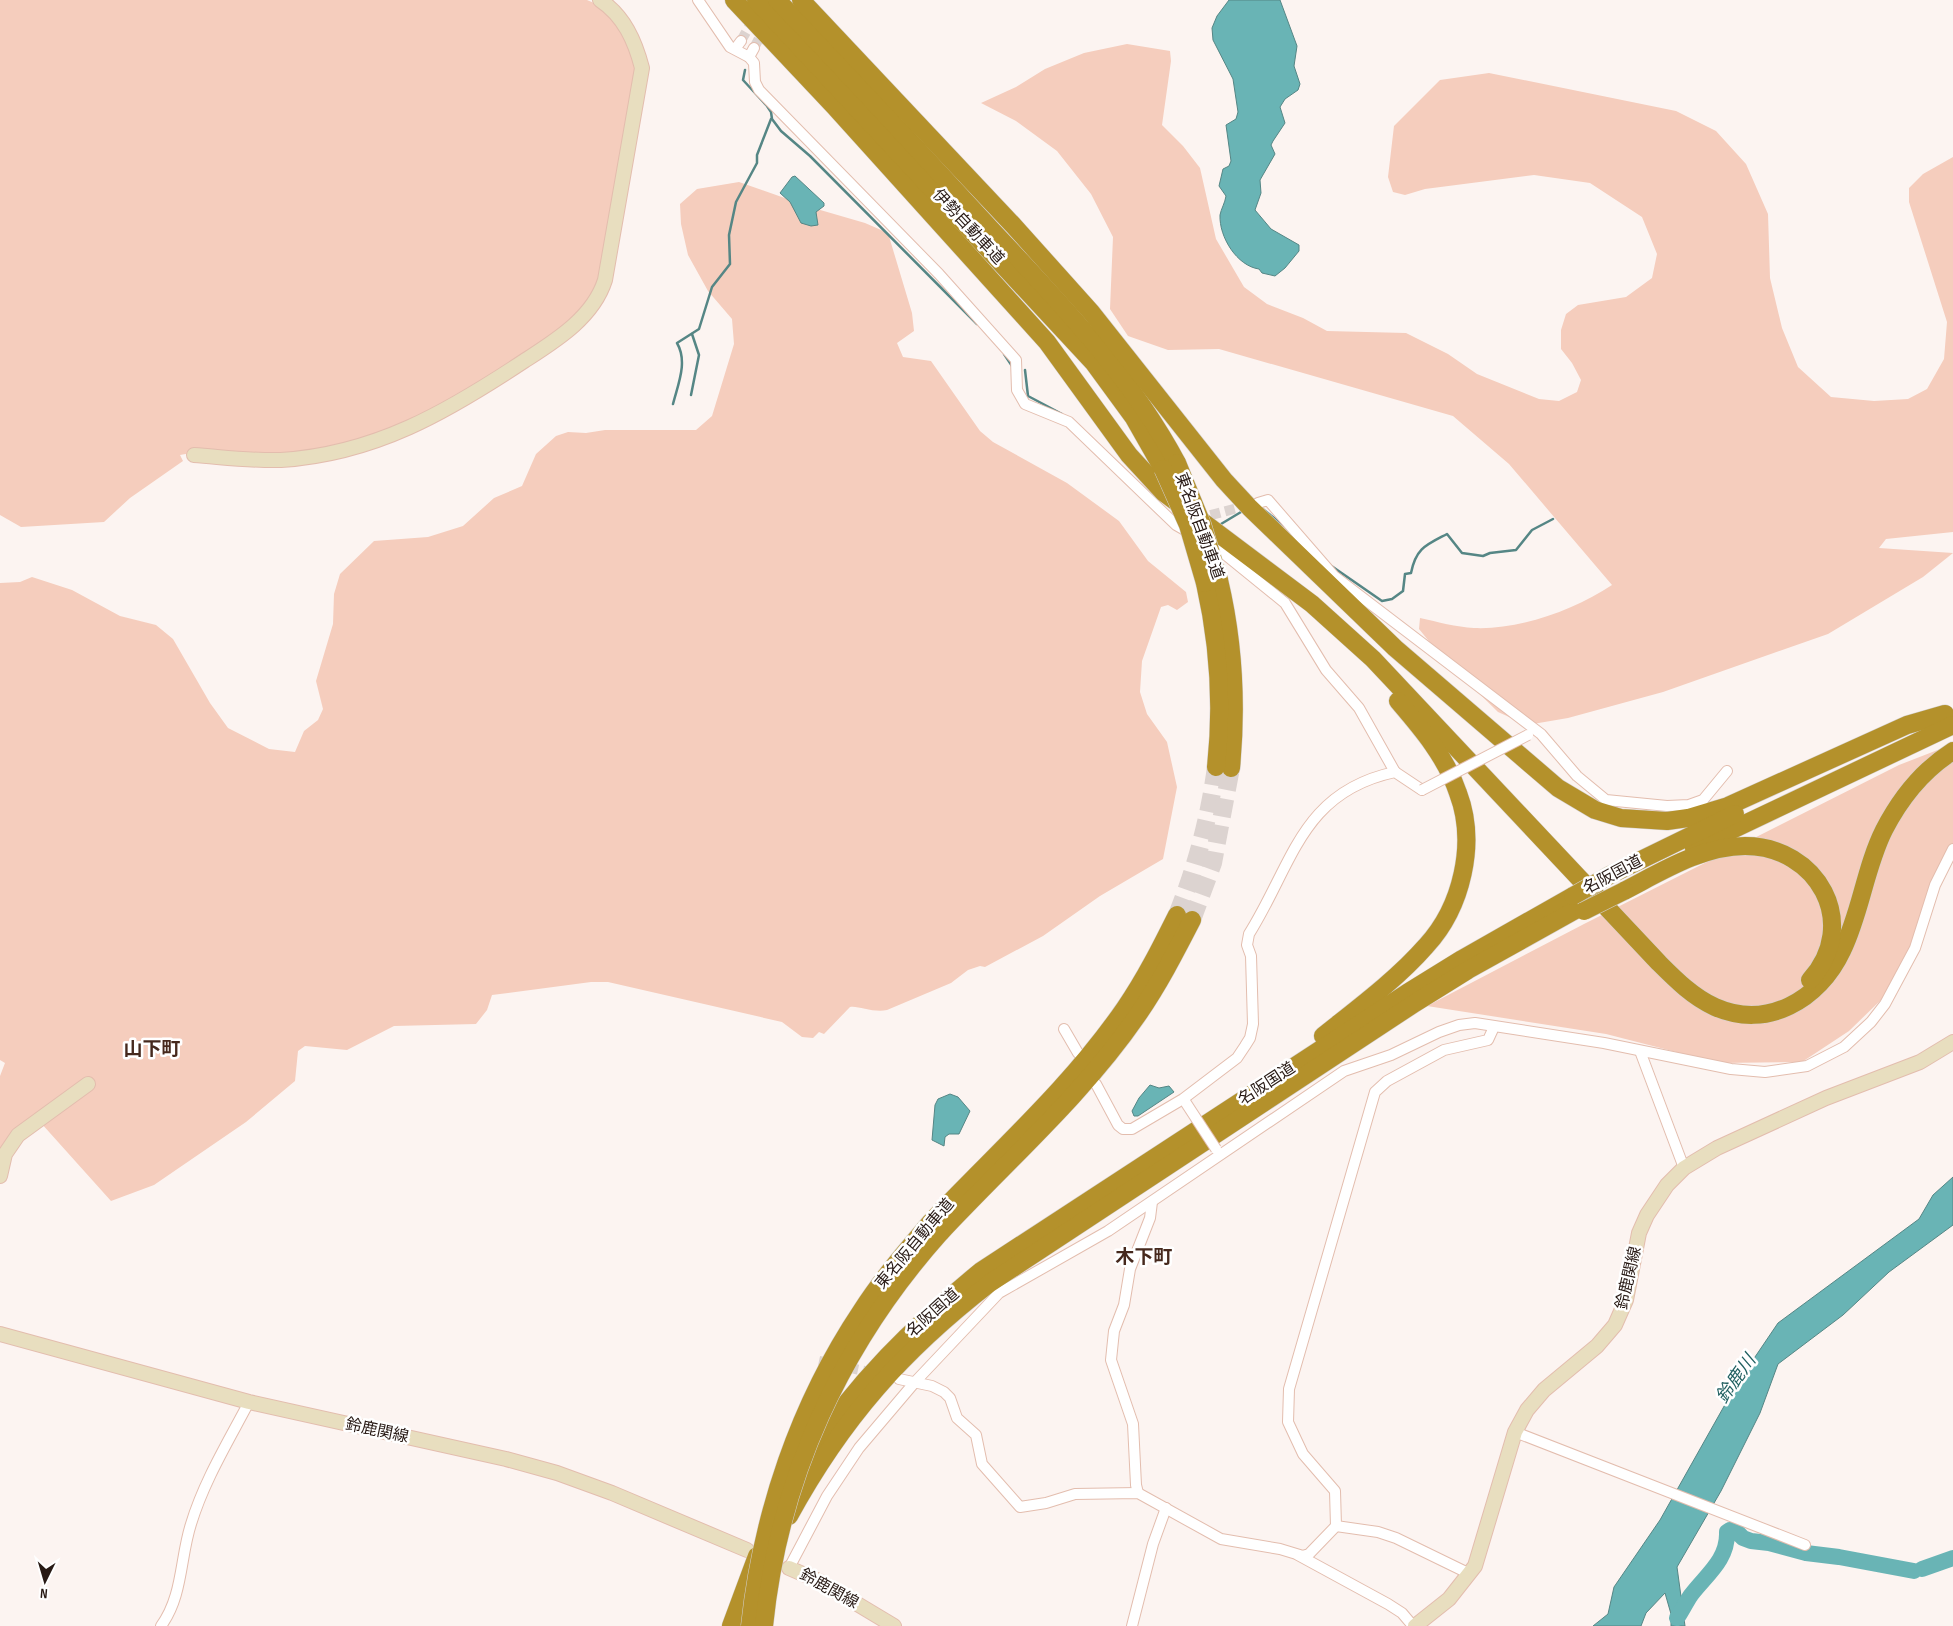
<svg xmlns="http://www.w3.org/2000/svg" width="1953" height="1626" font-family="'Sofia Sans Condensed','Noto Sans JP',sans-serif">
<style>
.green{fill:#f5cdbd}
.water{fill:#69b4b5;stroke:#558685}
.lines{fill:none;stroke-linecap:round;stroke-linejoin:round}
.stream{stroke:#558685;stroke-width:2.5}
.river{stroke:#69b4b5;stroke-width:16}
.street-tunnel{stroke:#dcd3d0;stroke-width:10;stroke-dasharray:10 5;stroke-linecap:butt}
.highway-tunnel{stroke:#dcd3d0;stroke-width:18;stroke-dasharray:18 9;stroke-linecap:butt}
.street-casing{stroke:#e3bdae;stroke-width:12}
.secondary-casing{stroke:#e3bdae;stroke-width:16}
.highway-casing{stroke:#d4d1d0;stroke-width:19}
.street{stroke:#fff;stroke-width:10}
.secondary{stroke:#e8debf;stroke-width:14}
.highway{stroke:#b4912b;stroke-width:18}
.street-bridge-casing{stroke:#e3bdae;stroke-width:12;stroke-linecap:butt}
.highway-bridge-casing{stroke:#d4d1d0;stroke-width:19;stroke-linecap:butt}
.street-bridge{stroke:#fff;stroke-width:10}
.highway-bridge{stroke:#b4912b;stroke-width:18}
.labels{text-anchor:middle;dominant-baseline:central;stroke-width:5;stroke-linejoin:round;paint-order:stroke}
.street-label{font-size:16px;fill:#271914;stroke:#fff}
.water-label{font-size:18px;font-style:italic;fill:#216061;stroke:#fff}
.quarter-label{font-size:19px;font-weight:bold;fill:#46291d;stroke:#fff}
</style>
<rect width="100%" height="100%" fill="#fcf4f1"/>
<!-- green -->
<g class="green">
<path d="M0,0h587c29,11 40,39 49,67l-37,212 -10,22 -39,38 -107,66 -49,23 -40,13 -47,10 -51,4 -54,-4 -22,4 3,6 -53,37 -26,24 -83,5 -21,-12z"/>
<path d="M1127,44l43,7 1,10 -9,64 21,21 17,22 16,71 28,48 23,17 36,14 24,13 79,2 42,21 29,20 62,25 20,2 18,-9 4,-12 -9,-17 -11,-14v-19l5,-16 12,-9 48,-8 26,-19 5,-24 -15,-37 -52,-34 -56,-8 -109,14 -20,6 -12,-3 -5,-15 6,-51 46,-46 49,-7 187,38 40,20 30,33 22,50 2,64 12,50 16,39 33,30 43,4 34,-2 19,-10 17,-30 3,-37 -38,-120v-14l14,-14 30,-17v375l-67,7 -7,9 74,5 -30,24 -95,57 -165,58 -95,26 -41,7 -29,-13 -57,-56 -22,-27 1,-11c18,4 36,9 54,10 46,2 100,-18 138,-43l-103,-121 -56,-48 -234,-67 -51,1 -40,-14 -18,-27 3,-72 -22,-43 -34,-43 -41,-30 -35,-18 35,-16 29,-18 39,-16z"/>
<path d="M739,182l71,25 55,16 23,10 24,80 2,18 -17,12 6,14 28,4 49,70 13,11 74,41 52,38 29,40 38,31 2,10 -11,8 -9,-5 -7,2 -19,54 -2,31 7,22 20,28 10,45 -14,72 -63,37 -57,40 -58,31 -5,-1 -12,4 -17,13 -64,27c-14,3 -30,-5 -37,-3l-26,27 -5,-2 -6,6 -11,-1 -20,-15 -174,-40h-17l-99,13 -5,15 -11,14 -82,2 -47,24 -42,-4 -7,5 -3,30 -49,41 -92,63 -43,16 -70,-78 -15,11 -26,34v-92l5,-13 -5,-3v-477l20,-1 12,-5 40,13 48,26 36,9 17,14 37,64 18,25 41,21 26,3 9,-21 14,-11 5,-11 -7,-28 17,-57 1,-30 6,-20 34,-33 54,-4 35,-11 31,-28 28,-12 14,-32 20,-18 12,-4 18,1 19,-3h91l16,-14 22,-72 -2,-25 -24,-28 -20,-36 -7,-31 -1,-20 17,-15z"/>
<path d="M1953,744v105l-34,84 -34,63 -36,35 -47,31 -83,1 -113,-29 -179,-28 157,-82 315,-159z"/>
</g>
<!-- water -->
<g class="water">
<path d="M1229,0h51l17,46 -3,20 6,18 -2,6 -13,9 -5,8 5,16 -12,18 -2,4 4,9 -15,26 1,13 -6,17 16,19 28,16v6l-14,17 -10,8 -13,-3 -3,-4c-22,-3 -40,-32 -39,-54 1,-6 5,-12 6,-19l-7,-10 4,-17 6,-3 2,-5 -5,-36 10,-6 2,-7 -5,-33 -20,-39 -1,-12 5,-12z"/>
<path d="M795,176l29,27v3l-8,6 2,13 -7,1 -10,-3 -11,-21 -10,-9 12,-16z"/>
<path d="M1150,1085l9,3 10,-2 5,6 -36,24h-4l-2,-5 7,-13z"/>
<path d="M950,1094l8,3 12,14 -11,23h-10l-4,3 -1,9 -12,-6 3,-35 3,-6z"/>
<path d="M1953,1177v48l-64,47 -46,43 -65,49 -18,49 -39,78 -44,76 8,59h-14v-12l-6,-21 -19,20 -5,13h-48l15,-12 6,-27 46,-67 76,-135 42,-62 141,-104 14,-24z"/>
</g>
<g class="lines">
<!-- stream -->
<g class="stream">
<path d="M745,70l-2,10 24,26 4,6 1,7 9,12 29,25 167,168"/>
<path d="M1004,354l8,12"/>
<path d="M1025,370l3,26 34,18"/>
<path d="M691,395l8,-40 -7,-21"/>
<path d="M673,404c5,-20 15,-42 4,-61l22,-14 13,-42 18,-23 -1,-29 7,-33 21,-39v-8l14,-36"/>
<path d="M1259,506l25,20"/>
<path d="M1221,524l20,-12"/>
<path d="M1330,565l52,36 10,-2 11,-8 2,-17 6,-1c5,-25 15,-28 36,-39l15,19 21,3 7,-3 26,-3 16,-20 21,-11"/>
</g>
<!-- river -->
<g class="river">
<path d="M1922,1569l31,-11"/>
<path d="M1677,1618c5,-7 9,-16 14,-23 15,-20 37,-35 36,-63l3,-2h5l8,8 8,3 18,2 37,10 33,4 75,14"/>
</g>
<!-- street-tunnel -->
<g class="street-tunnel">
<path d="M741,41l13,-23"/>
<path d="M754,48l11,-21"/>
<path d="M1196,519l53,-14"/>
<path d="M819,1361l55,12"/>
</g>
<!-- highway-tunnel -->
<g class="highway-tunnel">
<path d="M1177,915c19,-48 32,-96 39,-148"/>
<path d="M1192,920l21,-57 18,-95"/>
</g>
<defs>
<g id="street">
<path d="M698,0l32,47 19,10 5,6 1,19 4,8 180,184 77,86 1,30 8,14 44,18 107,103 14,8"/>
<path d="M735,49l6,-8"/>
<path d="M749,57l5,-9"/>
<path d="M1258,503l10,-3 66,76 207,158 36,42 29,24 61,6 22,-1 14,-5 24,-29"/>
<path d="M1209,544l12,7 64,52 41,67 33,38 36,64"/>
<path d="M1064,1029l14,24"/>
<path d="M1640,1051l44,117"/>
<path d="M1096,1084l22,41 5,4h9l51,-30 54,-41 8,-12 5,-8 3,-14 -2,-68 -4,-11 2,-11c44,-70 52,-142 146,-162l27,18"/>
<path d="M899,1379l33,7 12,6 6,6 7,20 19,17 6,29 38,43 26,-4 29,-9 63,-1 83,46 59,10 23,7 6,-2 27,-28 -1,-35 -32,-37 -15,-32 1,-33 86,-297 12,-11 57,-31 44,-10 6,-13"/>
<path d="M1515,1432l290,113"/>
<path d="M1138,1493l-2,-8 -3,-61 -22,-64 3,-29 10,-26 6,-36 20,-51 2,-16"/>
<path d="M1336,1526l42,6 18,6 74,36"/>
<path d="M1298,1555l90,49 14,9 11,13"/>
<path d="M789,1568l38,-72 32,-48 56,-66 84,-89 109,-62 236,-160 47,-16 48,-23 20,-7 16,-2 129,20 127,26 34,3 42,-6 37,-19 27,-25 14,-18 30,-56 20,-63 18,-36"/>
<path d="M161,1626c22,-30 19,-68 30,-102 13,-43 37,-82 58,-122"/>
<path d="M1132,1626l21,-82 13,-36"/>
</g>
<g id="secondary">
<path d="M194,455c28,2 58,6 87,5 94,-6 166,-48 243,-99 31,-20 69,-43 81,-81l37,-212c-7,-27 -18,-52 -42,-68"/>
<path d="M0,1176l5,-22 13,-19 70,-51"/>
<path d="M0,1334l249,68 257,57 51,14 55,20 135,57"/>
<path d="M789,1568l30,13 75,45"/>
<path d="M1415,1626l34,-27 26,-33 40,-134 12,-22 17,-20 53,-44 18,-21 11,-25 13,-67 8,-18 20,-30 17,-17 33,-20 109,-50 94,-36 33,-20"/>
</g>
<g id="highway">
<path d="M734,0l100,106 213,236 82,113 34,37 149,112 61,55 286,304c17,17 34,34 56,44 52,23 104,-7 127,-56 19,-39 23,-83 42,-121 16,-31 39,-60 69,-79"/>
<path d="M756,0l337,362 41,56 29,51"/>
<path d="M777,0c72,74 142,151 212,227 69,74 140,146 188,236"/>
<path d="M801,0l212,225 78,87 133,168 26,28 145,140 163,140 37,22 26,8 46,3 21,-3 40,-12 179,-81 38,-11"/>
<path d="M1219,580c15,63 18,124 12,188"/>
<path d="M1205,583c14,62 18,121 11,184"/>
<path d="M1694,848l259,-123"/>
<path d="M1610,875l125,-61"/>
<path d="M1624,891c37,-19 78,-45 121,-45 72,0 116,77 65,134"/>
<path d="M1323,1036c35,-28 73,-56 103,-90 36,-39 51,-103 32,-153 -12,-36 -36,-64 -60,-92"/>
<path d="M930,1223c66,-70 140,-135 195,-215 20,-29 36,-61 52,-93"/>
<path d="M940,1233c66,-71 142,-137 197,-217 21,-30 38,-63 55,-96"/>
<path d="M809,1455c46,-72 106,-130 172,-184l426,-278 55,-34 111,-63"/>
<path d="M789,1516c53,-97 113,-165 201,-233l425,-280 53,-33 113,-63"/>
<path d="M731,1626l26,-70"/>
</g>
</defs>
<!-- street casing -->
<use href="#street" class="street-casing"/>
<!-- secondary casing -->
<use href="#secondary" class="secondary-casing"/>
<!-- highway casing -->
<use href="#highway" class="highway-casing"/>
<!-- street -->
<use href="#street" class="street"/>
<!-- secondary -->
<use href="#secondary" class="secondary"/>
<!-- highway -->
<use href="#highway" class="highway"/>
<defs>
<g id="street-bridge">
<path d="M1422,790l106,-55"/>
<path d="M1186,1103l30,46"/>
</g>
<g id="highway-bridge">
<path d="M1177,463l25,61 17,56"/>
<path d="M1163,469l25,56 17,58"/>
<path d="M1573,896l37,-21"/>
<path d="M1584,911l40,-20"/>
<path d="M750,1626c12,-112 49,-222 112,-316 20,-31 44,-59 68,-87"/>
<path d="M764,1626c15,-148 77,-282 176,-393"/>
</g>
</defs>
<!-- street-bridge casing -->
<use href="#street-bridge" class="street-bridge-casing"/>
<!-- highway-bridge casing -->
<use href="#highway-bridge" class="highway-bridge-casing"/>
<!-- street-bridge -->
<use href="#street-bridge" class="street-bridge"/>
<!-- highway-bridge -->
<use href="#highway-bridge" class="highway-bridge"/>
</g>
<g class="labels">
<!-- street labels -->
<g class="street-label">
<text transform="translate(968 227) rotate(47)">伊勢自動車道</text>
<text transform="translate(1199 526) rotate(70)">東名阪自動車道</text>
<text transform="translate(1613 875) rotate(-28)">名阪国道</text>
<text transform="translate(1267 1084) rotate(-33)">名阪国道</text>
<text transform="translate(915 1244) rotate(-50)">東名阪自動車道</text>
<text transform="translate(1629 1278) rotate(-77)">鈴鹿関線</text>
<text transform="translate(933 1313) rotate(-42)">名阪国道</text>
<text transform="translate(377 1431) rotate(12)">鈴鹿関線</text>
<text transform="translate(829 1589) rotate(29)">鈴鹿関線</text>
</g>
<!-- water labels -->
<g class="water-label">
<text transform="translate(1736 1379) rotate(-55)">鈴鹿川</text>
</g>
<!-- quarter labels -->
<g class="quarter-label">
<text x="152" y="1049">山下町</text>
<text x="1144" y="1257">木下町</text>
</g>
</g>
<!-- north arrow -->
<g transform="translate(45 1581) rotate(185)" stroke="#ffffff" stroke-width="4" paint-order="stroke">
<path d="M0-4L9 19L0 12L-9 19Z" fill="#271914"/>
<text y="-8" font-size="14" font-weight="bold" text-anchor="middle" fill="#271914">N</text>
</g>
</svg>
